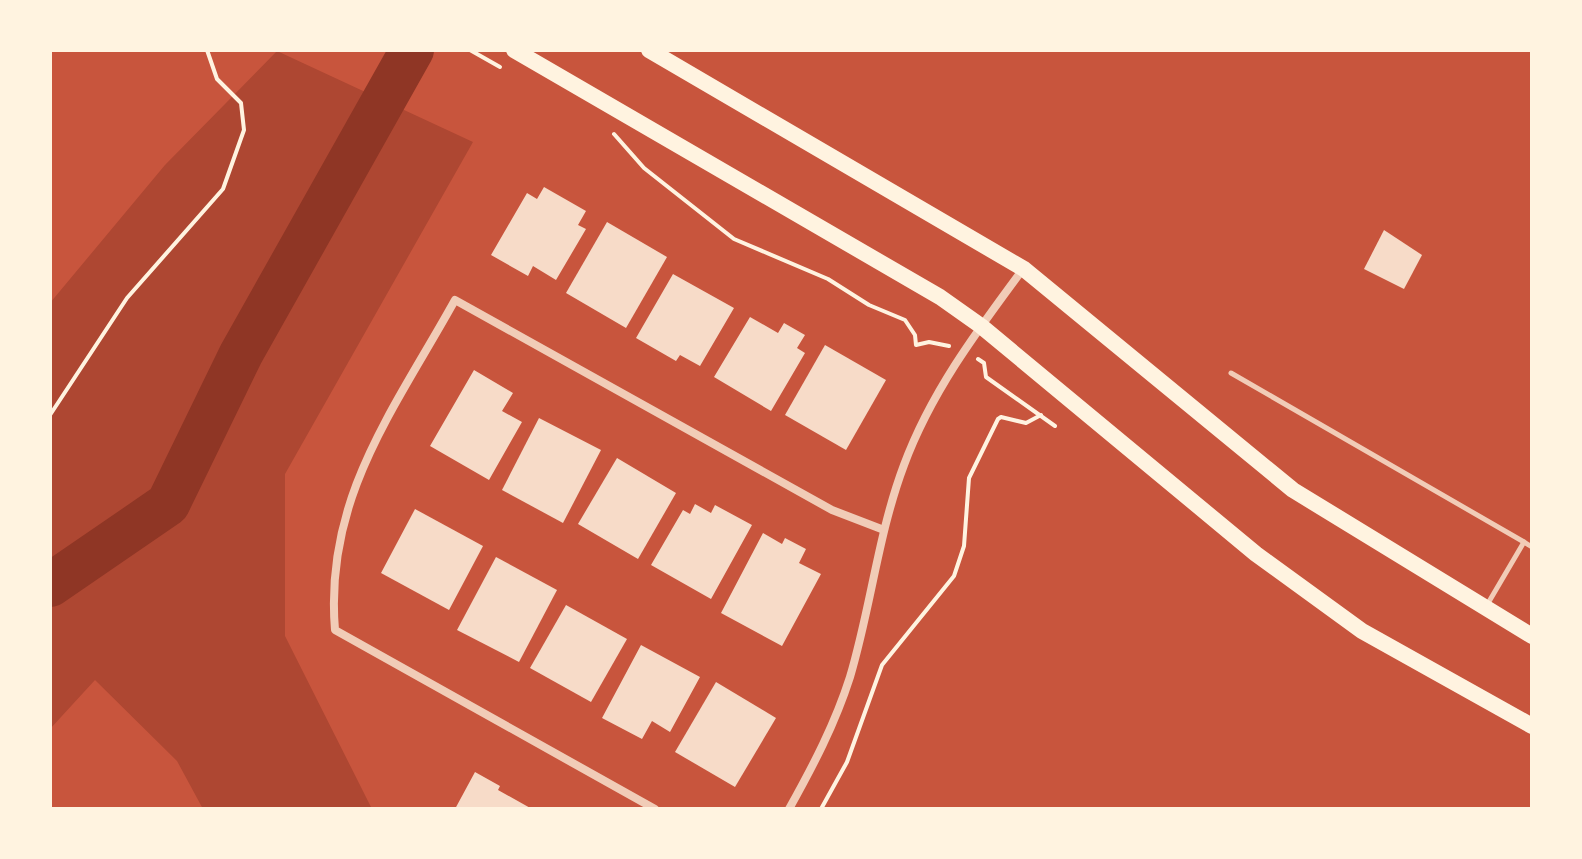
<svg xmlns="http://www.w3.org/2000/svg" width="1582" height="859" font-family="Manrope,sans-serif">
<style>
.green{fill:#ae4732}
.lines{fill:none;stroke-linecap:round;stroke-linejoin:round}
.river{stroke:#8f3625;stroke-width:44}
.building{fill:#f7dbc8}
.path{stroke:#fff3e0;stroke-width:4}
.service{stroke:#f1ccb7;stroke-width:5}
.minor{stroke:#f1ccb7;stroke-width:8}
.secondary{stroke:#fff3e0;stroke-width:16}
</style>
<rect width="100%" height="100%" fill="#c8553d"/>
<!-- green -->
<path class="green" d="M277,51l196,91 -188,332v162l87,173h-169l-26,-48 -82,-81 -45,49v-426l115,-138z"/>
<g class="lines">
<!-- river -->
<path class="river" d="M50,585l118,-81 73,-150 171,-304"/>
</g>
<!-- building -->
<g class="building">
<path d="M544,187l42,24 -8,14 8,4 -30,51 -23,-14 -5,10 -37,-21 36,-62 10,6z"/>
<path d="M607,222l60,35 -41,71 -60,-35z"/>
<path d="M1384,230l38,25 -18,34 -40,-20z"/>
<path d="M673,274l61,34 -34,58 -20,-11 -4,6 -40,-23z"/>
<path d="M750,317l28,16 6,-10 21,12 -8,13 8,5 -34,58 -57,-34z"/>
<path d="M825,345l61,35 -40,70 -61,-35z"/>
<path d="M474,370l39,23 -11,18 20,11 -33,58 -59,-34z"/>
<path d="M539,418l62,32 -38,73 -61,-33z"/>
<path d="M617,458l59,35 -38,66 -60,-35z"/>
<path d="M695,504l16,9 4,-8 37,20 -41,74 -60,-34 32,-55 7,4z"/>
<path d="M415,509l68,37 -34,64 -68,-37z"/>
<path d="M763,533l19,11 3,-6 21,11 -7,14 22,11 -39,72 -61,-33z"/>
<path d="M496,557l61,33 -38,72 -62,-32z"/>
<path d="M566,605l61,34 -36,63 -61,-34z"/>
<path d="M641,645l59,32 -30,55 -18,-11 -10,18 -40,-21z"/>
<path d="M716,682l60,36 -41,69 -60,-35z"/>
<path d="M475,772l25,14 -2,4 34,19h-77z"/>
</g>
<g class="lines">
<!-- path -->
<g class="path">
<path d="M470,50l30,17"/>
<path d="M614,134l30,34 90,71 94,40 41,26 36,15 10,15 1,10 13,-3 20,4"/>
<path d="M978,359l6,4 2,14 69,49"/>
<path d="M50,415l77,-117 96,-109 21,-59 -3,-27 -24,-24 -10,-29"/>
<path d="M821,809l26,-47 35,-97 72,-89 10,-30 5,-68 29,-59 3,-2 25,6 15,-8"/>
</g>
<!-- service -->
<g class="service">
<path d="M1231,373l293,169"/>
<path d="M1487,605l37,-63 8,5"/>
</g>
<!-- minor -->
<g class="minor">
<path d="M655,809l-320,-179c-11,-132 59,-220 120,-330l377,210 52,20"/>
<path d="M789,809c24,-43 46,-85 61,-132 21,-70 28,-143 54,-212 27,-73 73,-134 119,-196"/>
</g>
<!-- secondary -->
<g class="secondary">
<path d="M514,50l426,247 41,29 275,228 106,77 170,95"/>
<path d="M649,50l375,219 269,221 239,146"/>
</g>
</g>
<!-- border -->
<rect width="1582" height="859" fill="none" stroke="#fff3e0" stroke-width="104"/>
</svg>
